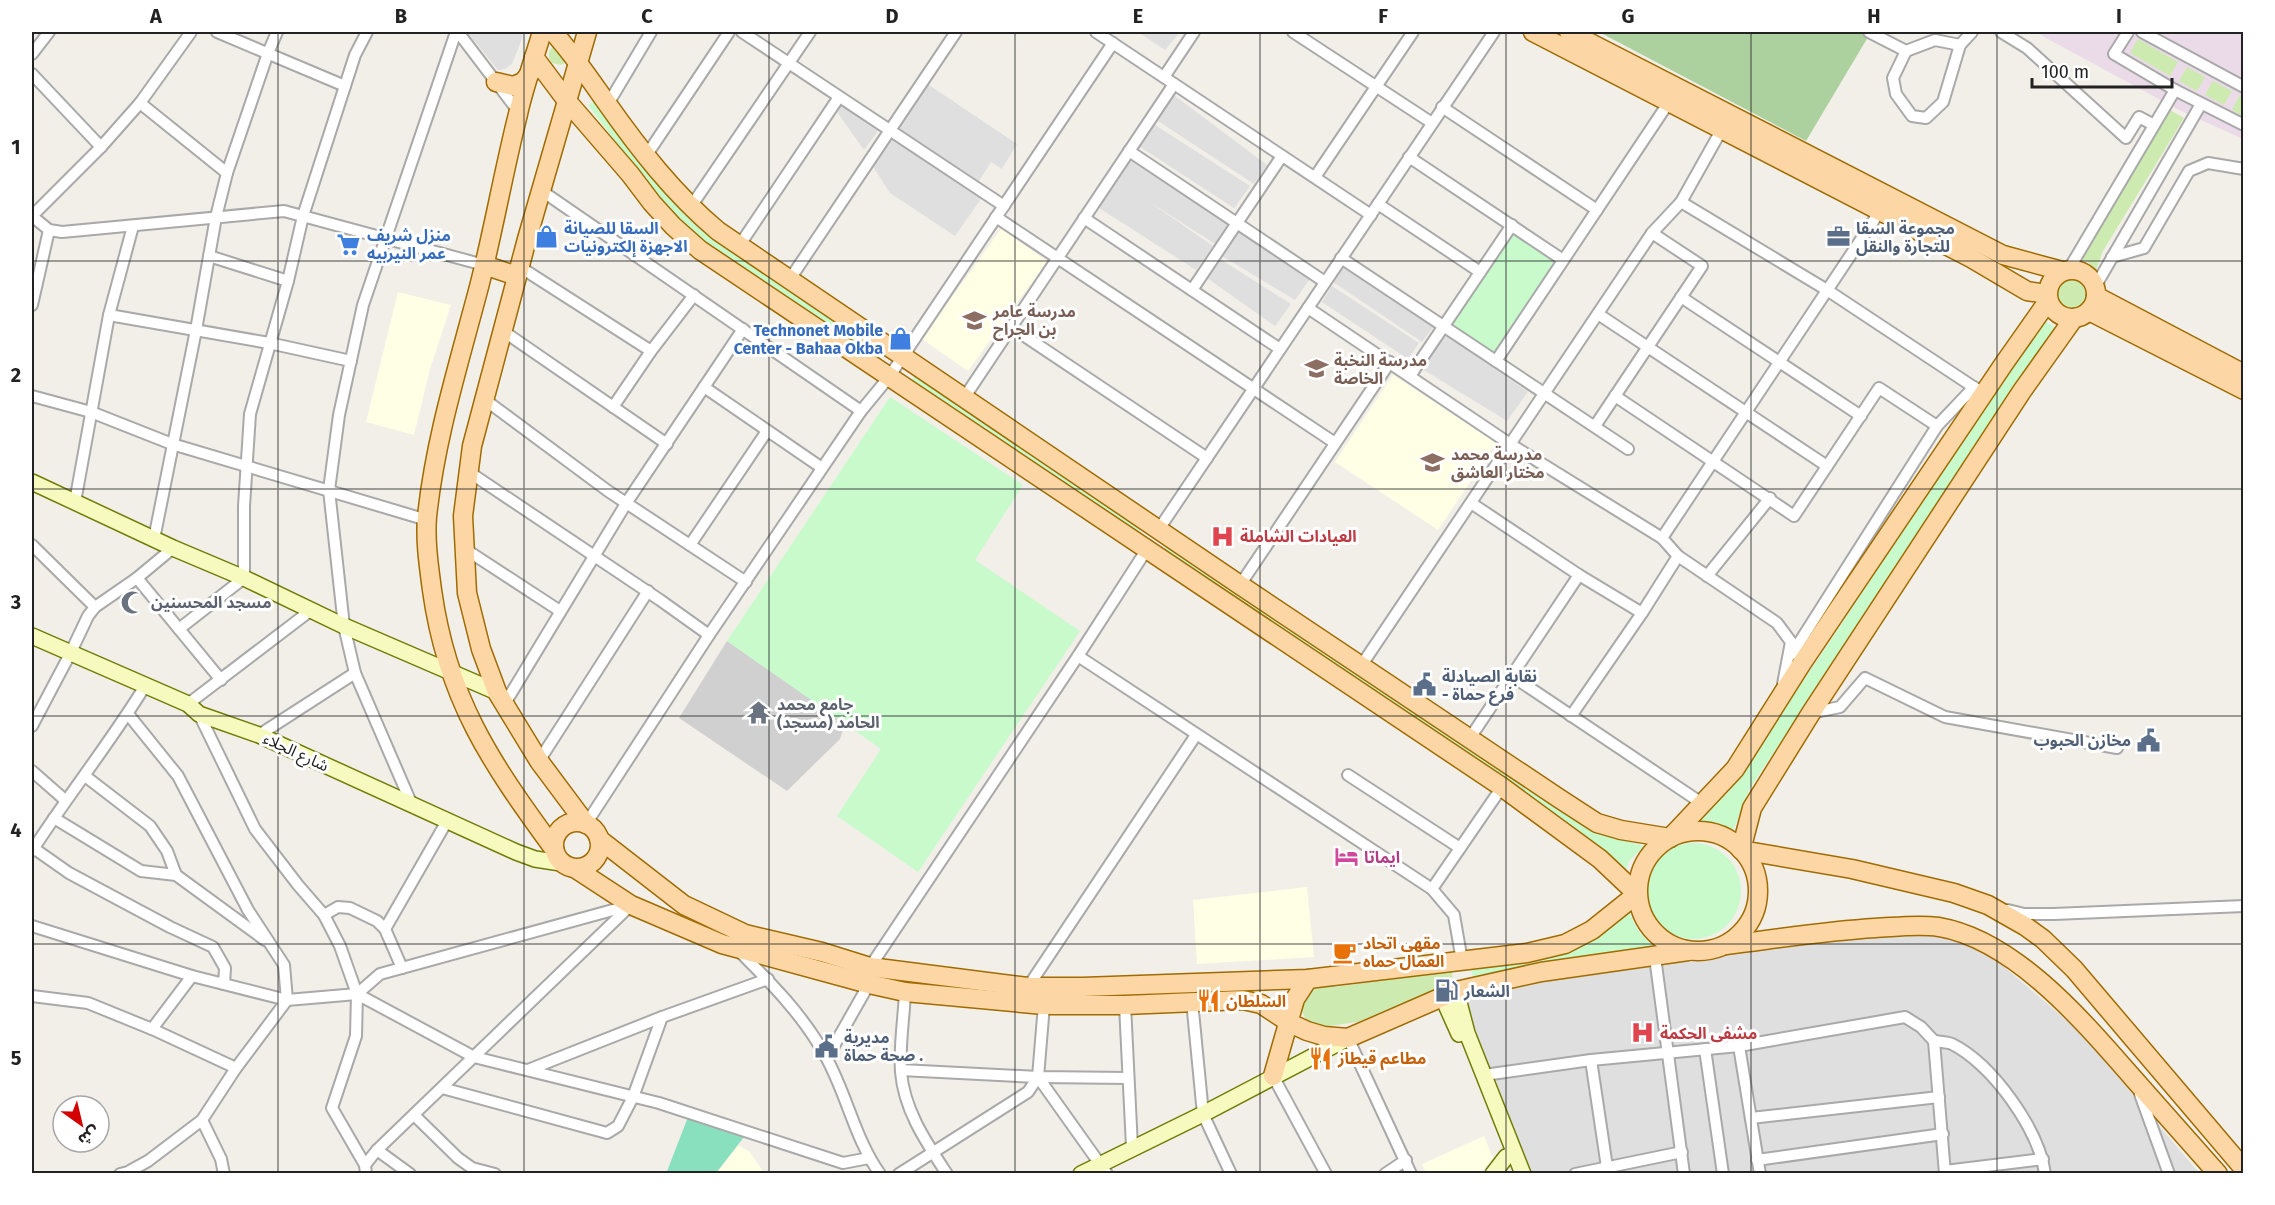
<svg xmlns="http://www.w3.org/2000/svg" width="2275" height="1205" font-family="'Fira Sans','Noto Sans Arabic',sans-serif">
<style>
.residential{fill:#e0dfdf}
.industrial{fill:#ebdbe8}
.education{fill:#ffffe5}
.religious{fill:#d0d0d0}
.grass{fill:#cdebb0}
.forest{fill:#add19e}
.park{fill:#c8facc}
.pitch{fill:#88e0be}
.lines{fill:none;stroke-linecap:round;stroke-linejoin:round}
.street-casing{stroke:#a9a9a9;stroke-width:14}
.secondary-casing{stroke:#707d05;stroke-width:18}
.primary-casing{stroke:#a06b00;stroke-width:21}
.street{stroke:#fff;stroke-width:10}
.secondary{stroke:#f7fabf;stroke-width:15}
.primary{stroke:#fcd6a4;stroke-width:18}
.grid{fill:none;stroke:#222;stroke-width:1.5;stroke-opacity:0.55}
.labels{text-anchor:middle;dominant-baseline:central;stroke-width:6;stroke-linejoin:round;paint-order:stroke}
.shop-label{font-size:16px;font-weight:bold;fill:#366cbe;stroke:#fff;text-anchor:start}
.service-label{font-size:16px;font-weight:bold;fill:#4e5e75;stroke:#fff;text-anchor:start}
.education-label{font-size:16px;font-weight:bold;fill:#785e54;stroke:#fff;text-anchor:start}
.health-label{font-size:16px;font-weight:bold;fill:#be3a42;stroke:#fff;text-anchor:start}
.worship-label{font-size:16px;font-weight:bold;fill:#5b616d;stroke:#fff;text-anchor:start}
.street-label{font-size:16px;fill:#222;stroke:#fff}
.hotel-label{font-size:16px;font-weight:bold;fill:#b23c85;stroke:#fff;text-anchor:start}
.food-label{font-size:16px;font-weight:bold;fill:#c56008;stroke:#fff;text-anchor:start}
.neatline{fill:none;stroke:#222;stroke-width:2}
.grid-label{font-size:20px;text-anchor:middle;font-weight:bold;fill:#222}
</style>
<rect width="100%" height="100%" fill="#f2efe9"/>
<!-- residential -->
<g class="residential">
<path d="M467,32h53l3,4 -11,28 -7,5 -7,1z"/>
<path d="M1138,32h39l2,1 -14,17z"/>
<path d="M926,83l91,61 -15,25 -11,-7 -12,19 -82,-54z"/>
<path d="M1171,93l96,72 -13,19 -99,-65z"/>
<path d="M840,101l40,27 -16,22 -29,-41z"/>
<path d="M1152,123l98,63 -16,22 -97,-63z"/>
<path d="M891,135l92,61 -28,40 -65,-43 -18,-28z"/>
<path d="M1131,157l99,67 -15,20 -67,-43 65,45 -17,24 -100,-64z"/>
<path d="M1238,232l72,47 -15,21 -73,-44z"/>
<path d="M1220,259l71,45 -16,22 -68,-48z"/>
<path d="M1345,265l89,61 -12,16 -89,-60z"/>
<path d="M1332,286l87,57 -11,16 -86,-57z"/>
<path d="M1444,334l84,58 -21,29 -83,-51z"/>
<path d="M1935,929l53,24 92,79 119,141h-669l-54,-137 -9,-31 5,-15 363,-52z"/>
</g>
<!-- industrial -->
<path class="industrial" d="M2035,32h208v107l-62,-28z"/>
<!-- education -->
<g class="education">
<path d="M1001,229l46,32 -79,110 -46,-32z"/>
<path d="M398,292l53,13 -21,64 -16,66 -48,-13z"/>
<path d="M1393,375l103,68 -58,87 -103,-68z"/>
<path d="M1307,887l7,70 -117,7 -4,-64z"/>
<path d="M1484,1136l9,22 -13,15h-54l-4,-9z"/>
<path d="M738,1145l12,7 14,21 -48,1z"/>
</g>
<!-- religious -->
<path class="religious" d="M727,641l118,82 -5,16 -53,52 -108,-73z"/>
<!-- grass -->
<g class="grass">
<path d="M2138,39l40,23 -8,14 -40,-23z"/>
<path d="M554,46l13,15 -6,4 -9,-2c-5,-6 -4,-13 2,-17z"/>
<path d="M2187,67l18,10 -8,14 -18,-10z"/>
<path d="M2213,81l19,10 -8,14 -19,-10z"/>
<path d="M2239,96l4,2v18l-11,-6z"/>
<path d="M2170,110l14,8 -81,133 -7,19 -9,-9 -9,-1 13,-16z"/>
<circle cx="2071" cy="294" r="15"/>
<path d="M1442,968l10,4 1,8 -3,3 -81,37 -45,7 -18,-7 -6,-13 13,-19 20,-5 2,4 35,-5v-6z"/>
</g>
<!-- forest -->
<path class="forest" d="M1599,32h272l-65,109z"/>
<!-- park -->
<g class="park">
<path d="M595,101c35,46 67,95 112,133l171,114 -5,6 -172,-112 -34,-32 -79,-105z"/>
<path d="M1512,225l51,35 -67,101 -52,-35z"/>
<path d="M2042,319l15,10 -307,459 -18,45 -13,-7 -19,-5 27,-28 110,-162z"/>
<path d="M916,374l227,153 -5,6 -227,-152z"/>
<path d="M890,397l133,88 -48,75 105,71 -162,241 -81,-56 44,-67 -154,-108z"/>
<path d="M1167,544l430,289 47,13 -15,15 -4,12 -36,-34 -426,-289z"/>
<circle cx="1693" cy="891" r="48"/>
<path d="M1629,909c4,17 14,30 28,39l-100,13 -84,15 -3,-8 72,-11z"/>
</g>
<!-- pitch -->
<path class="pitch" d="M688,1117l56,20 -28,36 -50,1z"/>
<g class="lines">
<defs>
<g id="street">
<path d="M217,32l128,54"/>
<path d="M458,32l60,79"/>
<path d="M742,32l262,174"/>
<path d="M1096,32l275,183"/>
<path d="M1293,32l139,91"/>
<path d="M1869,32l37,19 -13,27 3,16 16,22 14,2 17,-16 17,-57 12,-13"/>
<path d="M2001,32l26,16 99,90 13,-21 15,8"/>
<path d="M2128,32l-14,22 61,36 69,35"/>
<path d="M2142,32l102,55"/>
<path d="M1906,51l29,-11 25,5"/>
<path d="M32,54l17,-22"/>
<path d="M32,74l69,73"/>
<path d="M1164,77l30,-45"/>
<path d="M140,103l87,70"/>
<path d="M608,104l43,-72"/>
<path d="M1442,107l155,103"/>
<path d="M1129,151l196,131"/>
<path d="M646,156l83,-124"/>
<path d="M1409,157l154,103"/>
<path d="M1315,177l98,-145"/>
<path d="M542,191l319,220"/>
<path d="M1681,202l146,88 157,104"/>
<path d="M1378,204l102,68"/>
<path d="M690,208l120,-176"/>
<path d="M32,216l17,14 13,2 222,-21 200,54"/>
<path d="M32,216l69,-69 39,-44 51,-71"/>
<path d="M996,217l339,226"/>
<path d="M1084,218l196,131"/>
<path d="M739,246l100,-149"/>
<path d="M209,256l79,25"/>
<path d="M2112,257l32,-9 45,-77 19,-8 36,6"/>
<path d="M1341,258l287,191"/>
<path d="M520,267l131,84"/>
<path d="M2069,269l106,-179"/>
<path d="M790,279l166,-247"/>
<path d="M2095,287l106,-183"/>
<path d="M1192,290l90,-134"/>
<path d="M1681,297l180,119"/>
<path d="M32,305l17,-75"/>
<path d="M1308,308l202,136 152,94 16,18 99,67 14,19 -8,42"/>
<path d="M1598,314l229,152"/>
<path d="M109,315l160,28 82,18"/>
<path d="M1011,327l196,131"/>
<path d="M503,331l164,113"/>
<path d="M1496,361l173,-259"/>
<path d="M1410,376l102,-151"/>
<path d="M704,387l118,81"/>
<path d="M32,396l59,16 81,32 255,76"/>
<path d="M1615,396l179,120 85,-128 58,38"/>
<path d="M964,398l210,-314"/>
<path d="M484,399l124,92 138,91"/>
<path d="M613,407l38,-56 43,-56"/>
<path d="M1595,426l107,-160 -50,-33"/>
<path d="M469,472l191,128 49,35"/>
<path d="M75,502l34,-187 24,-89"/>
<path d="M1471,503l108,72 63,38"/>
<path d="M1159,529l335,-497"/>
<path d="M1662,538l218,-327"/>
<path d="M154,539l42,-209 20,-113 11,-44 41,-120 9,-21"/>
<path d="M32,545l63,62"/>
<path d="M690,545l77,-114"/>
<path d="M465,549l95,62"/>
<path d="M1707,576l63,-78"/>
<path d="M137,578l84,102"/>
<path d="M1240,585l150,-223"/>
<path d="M179,629l65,-51v-72l6,-92 38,-133 15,-65 52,-161 12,-23"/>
<path d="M1792,654l145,-228 37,-39"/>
<path d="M1078,656l354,233 22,26 8,46"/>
<path d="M1361,666l291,-433 29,-31 41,-73"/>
<path d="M1512,676l191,128"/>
<path d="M188,704l122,-93"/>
<path d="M504,705l123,-203 116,-173"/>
<path d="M1811,713l29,-6 25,-29 80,39 172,31"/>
<path d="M199,714l56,115 43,56 26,30 16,31 17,48 117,63 185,46 184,60 26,-5"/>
<path d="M1571,716l71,-103 36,-57"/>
<path d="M32,726l38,-72 18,-38 7,-9 42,-29 36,-30"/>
<path d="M259,735l96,-62"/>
<path d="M1470,738l109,-163"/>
<path d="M539,761l109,-170"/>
<path d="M32,771l33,29"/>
<path d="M1348,775l112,73"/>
<path d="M85,776l65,50 17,25 9,24"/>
<path d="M412,805l-57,-132 -11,-47 -15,-136 10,-75 24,-110 93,-273"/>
<path d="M54,818l87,53 35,4 89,65"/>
<path d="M586,824l123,-189 152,-224 28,-34 224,-334"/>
<path d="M32,847l37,26 101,54 43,20 12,21 -1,16"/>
<path d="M32,851c36,-56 78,-108 113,-165"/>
<path d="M1432,889l70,-102"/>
<path d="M2008,910l16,4h30l190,-8"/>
<path d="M324,915l14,-8 12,1 27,13 8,8 17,39"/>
<path d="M32,926l160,50 95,24 70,-6 23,-20 251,-69"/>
<path d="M385,929l62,-108"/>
<path d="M739,951c32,32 65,65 87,106 21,38 29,82 54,117"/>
<path d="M1655,957l29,217"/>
<path d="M870,967l208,-311 69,-107"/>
<path d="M1028,987l168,-252"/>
<path d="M905,992c-1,26 -6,54 -4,80 3,38 25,70 46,102"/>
<path d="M357,994l-1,42 -24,72 33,57 1,9"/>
<path d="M32,996l56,7 64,26 84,39"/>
<path d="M1192,1001l11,113 28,60"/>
<path d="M1044,1005l-6,72 69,97"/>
<path d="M1125,1005l7,142"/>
<path d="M152,1029l40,-53"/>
<path d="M1348,1038l63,136"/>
<path d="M1934,1041c6,1 13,1 18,3 40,20 87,85 93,130"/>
<path d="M1739,1046l21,128"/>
<path d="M1705,1049l18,125"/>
<path d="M827,1058l42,-74"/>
<path d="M1591,1060l17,114"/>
<path d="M528,1070l134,-53 106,-38"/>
<path d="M901,1070l137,7 90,1"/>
<path d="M1484,1075l107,-15 148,-14 166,-29 16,10 13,14 11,133"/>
<path d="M1273,1076l53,98"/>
<path d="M442,1088l165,45 11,-7 15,-29 29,-80"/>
<path d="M2140,1094l29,80"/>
<path d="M414,1115l44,43 14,10 23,6"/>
<path d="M1751,1118l188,-21"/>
<path d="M202,1120l19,39 3,15"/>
<path d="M377,1150l33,24"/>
<path d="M1757,1160l186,-26"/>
<path d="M365,1165l12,-15 252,-243"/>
<path d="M1945,1171l98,-12"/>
<path d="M120,1174l8,-2 20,-11 54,-41 34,-52 51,-68 -3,-35 -36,-55 -70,-134 -50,-62"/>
<path d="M899,1174l129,-82 10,-15"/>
<path d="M1385,1174l21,-14"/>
<path d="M1575,1174l107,-22"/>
</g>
<g id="secondary">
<path d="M32,482l141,66 71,30 100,48 153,66"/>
<path d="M32,636l156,68 11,10 60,21 257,117 19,7 26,4"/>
<path d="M1456,991l11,42 56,141"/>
<path d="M1442,996l17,38"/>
<path d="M1081,1174l122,-60 145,-76"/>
<path d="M1493,1174l13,-17"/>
</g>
<g id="primary">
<path d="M542,32c-8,27 -18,55 -24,82 -14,56 -24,113 -38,169 -20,77 -45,155 -53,234 -2,24 2,50 5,73 15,109 59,173 122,259"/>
<path d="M553,32c20,22 36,46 53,70 33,47 68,92 112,129l522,354 320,214 37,24 24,7 49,8 65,-69 67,-106 201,-298 45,-64"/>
<path d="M1533,32l438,226 56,33 20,3"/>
<path d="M1569,32l434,223 59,16"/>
<path d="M534,57l33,44 63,73 22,29 21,23 27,24 802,537 98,72 37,35 -45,36 -27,14 -38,9 -219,26 -225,8h-55l-158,-20 -48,-15 -77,-18 -61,-29 -85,-66"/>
<path d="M496,82l17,4 10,-4 8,-10"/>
<path d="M484,265l33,11"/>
<circle cx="2072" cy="294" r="24"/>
<path d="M2096,296l148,78"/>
<path d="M2089,311l155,79"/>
<path d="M2074,318l-52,73 -211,322 -59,95 -11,42 111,19 102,24 34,12 37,21 18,13 31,30 170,200"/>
<circle cx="577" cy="845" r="23"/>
<path d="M586,824l-47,-63 -42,-69 -16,-43 -14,-56 -4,-77 9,-70 55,-207 60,-207"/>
<circle cx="1698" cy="891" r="60"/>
<path d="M576,869l55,36 91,39 147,40 36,8 139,13h81l118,-5 18,4 29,19 17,8 17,5 24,2 108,-47 85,-19 147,-21"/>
<path d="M1726,945c49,-6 99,-14 149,-17 21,-1 43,-4 64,-1 76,13 145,95 194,151 28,32 57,64 85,96"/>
<path d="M1273,1076l22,-77 13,-20"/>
</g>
</defs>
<!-- street casing -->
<use href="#street" class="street-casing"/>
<!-- secondary casing -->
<use href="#secondary" class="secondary-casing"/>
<!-- primary casing -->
<use href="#primary" class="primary-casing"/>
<!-- street -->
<use href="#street" class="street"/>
<!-- secondary -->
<use href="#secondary" class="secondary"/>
<!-- primary -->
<use href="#primary" class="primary"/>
</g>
<!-- grid -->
<path class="grid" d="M278,32v1142M524,32v1142M769,32v1142M1015,32v1142M1260,32v1142M1506,32v1142M1751,32v1142M1997,32v1142M32,261h2212M32,489h2212M32,716h2212M32,944h2212"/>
<!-- icons -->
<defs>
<symbol id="shop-bare" viewBox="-9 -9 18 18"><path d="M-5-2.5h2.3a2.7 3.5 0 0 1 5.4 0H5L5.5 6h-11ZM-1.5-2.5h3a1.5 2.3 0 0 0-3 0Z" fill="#3f7fe0" stroke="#fff" stroke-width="2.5" paint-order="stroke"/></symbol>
<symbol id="office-bare" viewBox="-9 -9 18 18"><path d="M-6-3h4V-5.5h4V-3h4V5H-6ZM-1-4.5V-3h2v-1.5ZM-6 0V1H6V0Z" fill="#5c6f8a" stroke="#fff" stroke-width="2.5" paint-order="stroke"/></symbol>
<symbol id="supermarket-bare" viewBox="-9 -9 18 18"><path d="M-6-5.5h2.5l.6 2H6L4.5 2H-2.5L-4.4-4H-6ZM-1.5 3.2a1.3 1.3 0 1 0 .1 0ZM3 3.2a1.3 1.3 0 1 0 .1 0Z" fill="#3f7fe0" stroke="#fff" stroke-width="2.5" paint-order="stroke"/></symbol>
<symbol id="school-bare" viewBox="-9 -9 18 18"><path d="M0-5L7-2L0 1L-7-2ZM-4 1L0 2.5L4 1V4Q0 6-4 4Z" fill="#8d6e63" stroke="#fff" stroke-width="2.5" paint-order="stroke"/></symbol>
<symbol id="hospital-bare" viewBox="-9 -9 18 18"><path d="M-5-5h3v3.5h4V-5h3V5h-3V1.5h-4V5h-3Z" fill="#e0444e" stroke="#fff" stroke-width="2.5" paint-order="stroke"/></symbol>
<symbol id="mosque-bare" viewBox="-9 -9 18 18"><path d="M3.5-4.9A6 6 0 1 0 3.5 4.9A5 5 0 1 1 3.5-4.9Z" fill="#6b7280" stroke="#fff" stroke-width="2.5" paint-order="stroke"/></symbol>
<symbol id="civic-bare" viewBox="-9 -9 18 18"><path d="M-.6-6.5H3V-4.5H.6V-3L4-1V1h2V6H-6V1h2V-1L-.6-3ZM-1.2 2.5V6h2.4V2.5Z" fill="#5c6f8a" stroke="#fff" stroke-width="2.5" paint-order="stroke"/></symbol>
<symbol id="temple-bare" viewBox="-9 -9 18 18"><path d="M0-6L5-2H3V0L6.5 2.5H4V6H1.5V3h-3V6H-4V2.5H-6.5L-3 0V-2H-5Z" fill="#6b7280" stroke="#fff" stroke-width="2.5" paint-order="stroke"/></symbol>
<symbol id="hotel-bare" viewBox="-9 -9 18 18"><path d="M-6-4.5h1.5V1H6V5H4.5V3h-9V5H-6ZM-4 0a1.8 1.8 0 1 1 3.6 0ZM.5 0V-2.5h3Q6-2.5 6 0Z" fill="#d1479c" stroke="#fff" stroke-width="2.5" paint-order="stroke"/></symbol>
<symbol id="cafe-bare" viewBox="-9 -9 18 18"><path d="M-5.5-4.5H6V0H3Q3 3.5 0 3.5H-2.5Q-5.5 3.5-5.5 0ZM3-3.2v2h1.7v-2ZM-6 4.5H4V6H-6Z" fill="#e8710a" stroke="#fff" stroke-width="2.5" paint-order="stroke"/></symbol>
<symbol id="fuel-bare" viewBox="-9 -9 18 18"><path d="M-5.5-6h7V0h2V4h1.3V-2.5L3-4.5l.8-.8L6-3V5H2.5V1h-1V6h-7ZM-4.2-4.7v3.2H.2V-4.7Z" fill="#5c6f8a" stroke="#fff" stroke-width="2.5" paint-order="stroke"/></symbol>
<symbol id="restaurant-bare" viewBox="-9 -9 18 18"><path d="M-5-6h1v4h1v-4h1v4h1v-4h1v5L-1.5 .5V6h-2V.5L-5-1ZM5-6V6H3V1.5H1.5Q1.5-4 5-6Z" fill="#e8710a" stroke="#fff" stroke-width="2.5" paint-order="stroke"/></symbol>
</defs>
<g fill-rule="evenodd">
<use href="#shop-bare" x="530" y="220" width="33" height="33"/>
<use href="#office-bare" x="1822" y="220" width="33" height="33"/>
<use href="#supermarket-bare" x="332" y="228" width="33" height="33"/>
<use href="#school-bare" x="958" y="304" width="33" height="33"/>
<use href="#shop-bare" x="884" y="322" width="33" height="33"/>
<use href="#school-bare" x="1300" y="352" width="33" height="33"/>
<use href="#school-bare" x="1416" y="446" width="33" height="33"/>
<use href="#hospital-bare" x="1206" y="520" width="33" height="33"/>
<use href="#mosque-bare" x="116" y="586" width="33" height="33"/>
<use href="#civic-bare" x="1408" y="668" width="33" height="33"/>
<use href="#temple-bare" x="742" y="696" width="33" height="33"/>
<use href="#civic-bare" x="2132" y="724" width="33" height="33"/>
<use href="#hotel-bare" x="1330" y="840" width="33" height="33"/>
<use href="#cafe-bare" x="1328" y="936" width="33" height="33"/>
<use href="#fuel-bare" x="1430" y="974" width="33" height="33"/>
<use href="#restaurant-bare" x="1192" y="984" width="33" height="33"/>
<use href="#hospital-bare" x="1626" y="1016" width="33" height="33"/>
<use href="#civic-bare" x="810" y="1030" width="33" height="33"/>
<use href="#restaurant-bare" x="1304" y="1042" width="33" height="33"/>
</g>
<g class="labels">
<!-- shop labels -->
<g class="shop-label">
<text x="564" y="228">السقا للصيانة<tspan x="564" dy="18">الاجهزة إلكترونيات</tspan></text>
<text x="367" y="235">منزل شريف<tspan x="367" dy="18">عمر النيربيه</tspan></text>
<text x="883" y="330" text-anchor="end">Technonet Mobile<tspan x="883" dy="18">Center - Bahaa Okba</tspan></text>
</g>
<!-- service labels -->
<g class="service-label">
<text x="1856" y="228">مجموعة السقا<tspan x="1856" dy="18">للتجارة والنقل</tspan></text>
<text x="1442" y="676">نقابة الصيادلة<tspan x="1442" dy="18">- فرع حماة</tspan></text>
<text x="2131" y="740" text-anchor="end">مخازن الحبوب</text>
<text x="1464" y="991">الشعار</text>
<text x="844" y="1037">مديرية<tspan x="844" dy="18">صحة حماة .</tspan></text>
</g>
<!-- education labels -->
<g class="education-label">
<text x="993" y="311">مدرسة عامر<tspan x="993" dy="18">بن الجراح</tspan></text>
<text x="1334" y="360">مدرسة النخبة<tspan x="1334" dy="18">الخاصة</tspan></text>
<text x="1451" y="454">مدرسة محمد<tspan x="1451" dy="18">مختار العاشق</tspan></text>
</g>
<!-- health labels -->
<g class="health-label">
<text x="1240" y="536">العيادات الشاملة</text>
<text x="1660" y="1033">مشفى الحكمة</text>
</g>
<!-- worship labels -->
<g class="worship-label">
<text x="151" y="602">مسجد المحسنين</text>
<text x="777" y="704">جامع محمد<tspan x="777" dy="18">الحامد (مسجد)</tspan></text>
</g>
<!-- street labels -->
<g class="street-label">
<text transform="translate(296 752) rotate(25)">شارع الجلاء</text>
</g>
<!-- hotel labels -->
<g class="hotel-label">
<text x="1364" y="857">ايماتا</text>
</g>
<!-- food labels -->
<g class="food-label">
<text x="1363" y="943">مقهى اتحاد<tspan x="1363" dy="18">العمال حماه</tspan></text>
<text x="1226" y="1001">السلطان</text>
<text x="1338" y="1058">مطاعم قيطاز</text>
</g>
</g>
<!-- border -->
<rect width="2275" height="1205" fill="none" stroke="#ffffff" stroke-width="66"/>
<!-- north arrow -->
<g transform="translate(81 1124) rotate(146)"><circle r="28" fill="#ffffff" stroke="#a7a7a7" stroke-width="1.5"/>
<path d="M0-4.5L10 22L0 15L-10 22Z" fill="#d40000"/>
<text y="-9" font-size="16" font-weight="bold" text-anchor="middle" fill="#222222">ش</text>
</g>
<!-- scale -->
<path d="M2032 78v9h140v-9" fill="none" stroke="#222222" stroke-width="3"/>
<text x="2041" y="78" font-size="18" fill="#222222" stroke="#ffffff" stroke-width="4.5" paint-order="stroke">100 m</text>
<rect x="33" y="33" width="2209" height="1139" class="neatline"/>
<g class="grid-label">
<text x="156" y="23">A</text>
<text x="401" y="23">B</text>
<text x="647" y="23">C</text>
<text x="892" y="23">D</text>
<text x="1138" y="23">E</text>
<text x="1383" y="23">F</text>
<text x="1628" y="23">G</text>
<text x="1874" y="23">H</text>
<text x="2119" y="23">I</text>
<text x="16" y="154">1</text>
<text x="16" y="382">2</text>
<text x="16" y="609">3</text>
<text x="16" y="837">4</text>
<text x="16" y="1065">5</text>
</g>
</svg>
